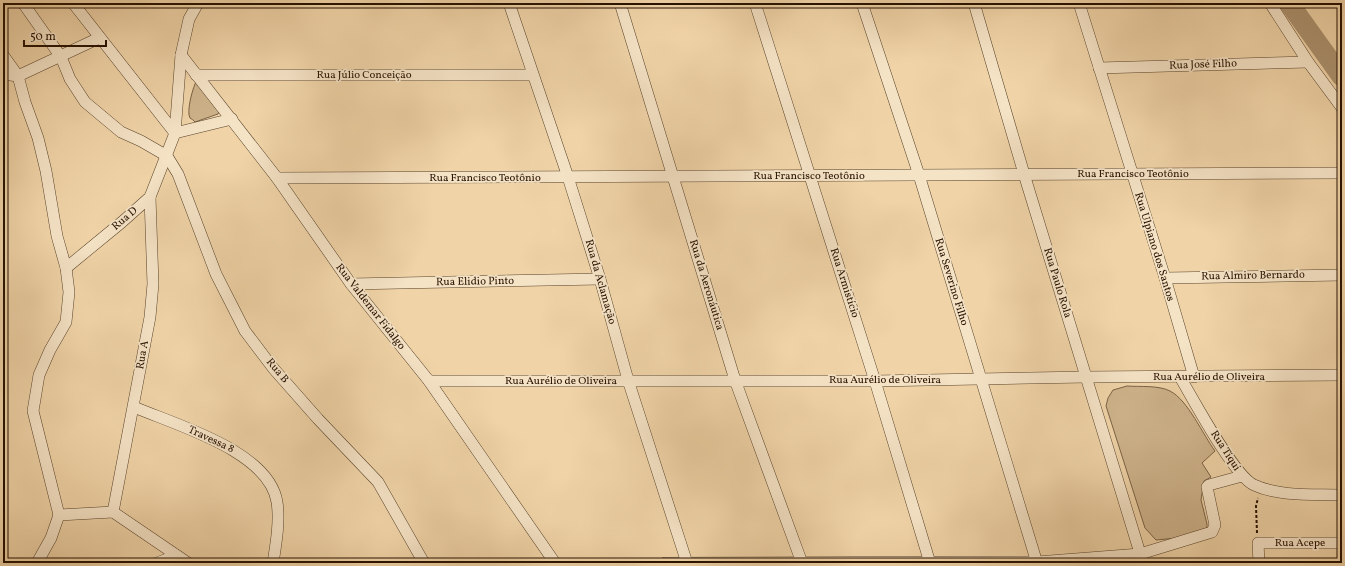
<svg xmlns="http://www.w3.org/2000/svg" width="1345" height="566" font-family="Vollkorn,serif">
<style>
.green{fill:#ceb38b;stroke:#7a6246}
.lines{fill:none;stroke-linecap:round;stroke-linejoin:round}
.river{stroke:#ab926f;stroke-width:20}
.minor-casing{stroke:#58422a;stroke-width:12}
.path{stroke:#261100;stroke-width:2;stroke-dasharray:3 2;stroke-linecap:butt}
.minor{stroke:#f5e3c6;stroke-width:11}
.labels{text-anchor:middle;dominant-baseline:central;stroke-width:3.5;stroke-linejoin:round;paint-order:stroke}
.street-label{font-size:11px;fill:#261100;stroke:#f5e3c6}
</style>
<rect width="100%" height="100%" fill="#f0d4a8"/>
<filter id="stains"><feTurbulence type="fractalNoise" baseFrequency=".005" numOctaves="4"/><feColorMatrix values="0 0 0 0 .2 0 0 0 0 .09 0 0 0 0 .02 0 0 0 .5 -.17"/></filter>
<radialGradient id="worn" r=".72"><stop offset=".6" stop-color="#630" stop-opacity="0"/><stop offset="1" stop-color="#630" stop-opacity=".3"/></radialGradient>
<!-- green -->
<g class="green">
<path d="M197,80l22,31 -1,3 -23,8c-1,-2 -4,-3 -5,-4 -4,-6 3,-32 7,-38z"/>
<path d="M1127,386c13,1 31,-1 43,5 18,9 33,44 45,60l-13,12 9,14 -7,4 -3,19 6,24v6l-30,8 -21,2 -11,-12 -39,-122 2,-8 5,-8z"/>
</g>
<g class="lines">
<!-- river -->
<path class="river" d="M1289,3l53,74"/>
<defs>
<g id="minor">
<path d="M23,3l38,54 9,22 15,23 36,30 20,9 26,15 11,18 38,100 29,57 28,37 45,51 60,63 46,81"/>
<path d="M73,3l102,130 57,-14"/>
<path d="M509,3l59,174 32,102 28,101 59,183"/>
<path d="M620,3l115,377 67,183"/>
<path d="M755,3l120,378 55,182"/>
<path d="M862,3l57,172 118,388"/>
<path d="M974,3l50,171 119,389"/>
<path d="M1079,3l86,275 29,99"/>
<path d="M1270,3l38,59 34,46"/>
<path d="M3,55l15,21 7,26 13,36 8,33 11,65 9,32 3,24 -3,30 -16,28 -11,25 -6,36 26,104"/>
<path d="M181,55l96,123 74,106 78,97 126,182"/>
<path d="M1099,68l209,-6"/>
<path d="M3,74l15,2"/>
<path d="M196,75h336"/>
<path d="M18,76l81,-38"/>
<path d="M277,178l1065,-5"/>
<path d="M66,268l56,-46 28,-25 25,-64 6,-78 8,-36 9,-16"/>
<path d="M1165,278l177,-3"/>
<path d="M351,284l249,-5"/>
<path d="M1180,377c13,22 54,99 74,108 26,12 60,9 88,10"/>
<path d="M429,381h446l211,-4 256,-2"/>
<path d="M134,407c42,18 135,44 143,95 3,19 -1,42 -4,61"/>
<path d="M113,512l37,-195 3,-33 -3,-87"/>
<path d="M113,512l75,51"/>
<path d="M59,515l54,-3"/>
<path d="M37,563l14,-25 8,-23"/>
<path d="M157,563l18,-7"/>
<path d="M665,563l372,-1 103,-8 72,-22 3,-7 -8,-38 2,-2 33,-9"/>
<path d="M1259,563l-1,-20h84"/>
</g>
</defs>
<!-- minor casing -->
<use href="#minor" class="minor-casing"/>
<!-- path -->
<path class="path" d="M1257,533l-1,-27 2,-8"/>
<!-- minor -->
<use href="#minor" class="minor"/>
</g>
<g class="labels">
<!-- street labels -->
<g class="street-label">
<text transform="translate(1203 65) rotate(-2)">Rua José Filho</text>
<text x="364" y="75">Rua Júlio Conceição</text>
<text x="1133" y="174">Rua Francisco Teotônio</text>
<text x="809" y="176">Rua Francisco Teotônio</text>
<text x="485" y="178">Rua Francisco Teotônio</text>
<text transform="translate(125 219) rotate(-41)">Rua D</text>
<text transform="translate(1154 247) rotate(73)">Rua Ulpiano dos Santos</text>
<text transform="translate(1253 276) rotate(-1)">Rua Almiro Bernardo</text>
<text transform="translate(475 282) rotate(-1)">Rua Elidio Pinto</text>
<text transform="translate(600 282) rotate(74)">Rua da Aclamação</text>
<text transform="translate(951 282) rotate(73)">Rua Severino Filho</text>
<text transform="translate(844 283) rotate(72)">Rua Armistício</text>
<text transform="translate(1057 283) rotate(73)">Rua Paulo Rola</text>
<text transform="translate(706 285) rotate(73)">Rua da Aeronáutica</text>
<text transform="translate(370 307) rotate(52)">Rua Valdemar Fidalgo</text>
<text transform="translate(143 355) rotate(-80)">Rua A</text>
<text transform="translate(277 371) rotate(50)">Rua B</text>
<text x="1209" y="377">Rua Aurélio de Oliveira</text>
<text x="885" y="380">Rua Aurélio de Oliveira</text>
<text x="561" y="381">Rua Aurélio de Oliveira</text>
<text transform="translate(211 440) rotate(25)">Travessa 8</text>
<text transform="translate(1225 451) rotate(57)">Rua Tiqui</text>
<text x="1300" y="543">Rua Acepe</text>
</g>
</g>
<!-- margin -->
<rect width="1345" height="566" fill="none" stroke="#f0d4a8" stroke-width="16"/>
<rect x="4" y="4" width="1337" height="558" fill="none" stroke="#261100" stroke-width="2"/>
<rect x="8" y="8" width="1329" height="550" fill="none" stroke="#261100"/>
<!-- scale -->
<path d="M24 40v6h82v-6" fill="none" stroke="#261100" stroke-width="2"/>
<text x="30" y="40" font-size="12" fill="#261100" stroke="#f5e3c6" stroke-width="3" paint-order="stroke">50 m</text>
<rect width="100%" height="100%" filter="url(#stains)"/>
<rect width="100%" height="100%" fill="url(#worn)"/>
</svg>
